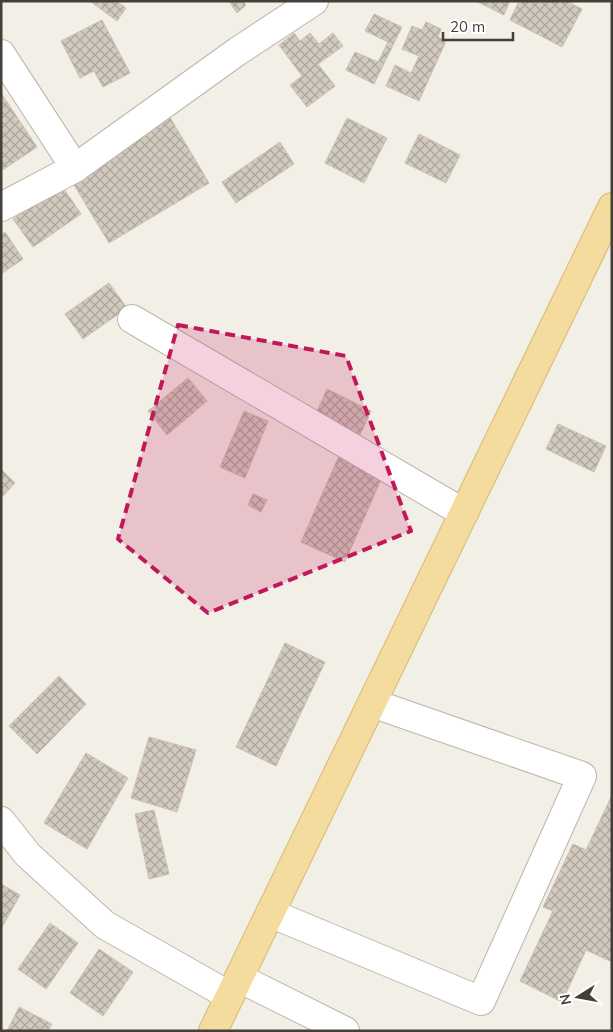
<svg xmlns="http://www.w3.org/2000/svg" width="613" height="1032" font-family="Mulish,sans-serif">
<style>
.building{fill:url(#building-cross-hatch);stroke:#ccc2b2}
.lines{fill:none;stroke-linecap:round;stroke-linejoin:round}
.minor-casing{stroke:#bcb6ab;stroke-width:30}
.major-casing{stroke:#d7b970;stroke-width:30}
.minor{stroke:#fff;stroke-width:28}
.major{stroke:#f4dc9e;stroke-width:28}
.marked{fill:#c2185b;fill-opacity:0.2;stroke:#c2185b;stroke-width:4;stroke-dasharray:10 6;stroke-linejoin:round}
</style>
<defs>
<pattern id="building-cross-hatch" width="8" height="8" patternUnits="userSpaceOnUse" patternTransform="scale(1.25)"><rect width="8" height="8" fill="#d2cabe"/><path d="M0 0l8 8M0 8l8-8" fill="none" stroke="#aca59b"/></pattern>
</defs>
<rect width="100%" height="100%" fill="#f2efe7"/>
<!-- building -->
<g class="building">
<path d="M90,1h26l10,7 -9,13z"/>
<path d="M229,1h14l3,4 -9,8z"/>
<path d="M476,1h34l-6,14z"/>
<path d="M519,1h47l16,8 -20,38 -52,-27z"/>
<path d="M374,14l28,13 -28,57 -28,-14 9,-18 23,10 10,-20 -23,-11z"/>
<path d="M102,20l28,53 -27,14 -9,-16 -14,7 -19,-37z"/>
<path d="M426,22l15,7 -3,8 8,4 -27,60 -33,-15 9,-21 16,8 8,-17 -17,-7 10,-23 10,4z"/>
<path d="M294,33l6,8 10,-8 9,11 14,-11 10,13 -25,18 17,22 -28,21 -17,-22 12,-9 -23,-31z"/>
<path d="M1,93l36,54 -36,24z"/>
<path d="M168,114l41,69 -100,60 -41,-68z"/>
<path d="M347,118l40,20 -23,45 -39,-20z"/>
<path d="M419,134l41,21 -14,28 -41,-20z"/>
<path d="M280,142l14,22 -58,39 -14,-21z"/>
<path d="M62,186l19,28 -48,33 -20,-28z"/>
<path d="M5,232l18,27 -22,15v-39z"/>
<path d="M109,283l18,25 -44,31 -18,-25z"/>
<path d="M188,378l19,23 -40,34 -19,-24z"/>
<path d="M327,389l44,22 -13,28 -44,-21z"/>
<path d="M244,411l24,10 -23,57 -25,-11z"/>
<path d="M558,424l48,22 -12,26 -48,-23z"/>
<path d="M342,449l44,19 -41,94 -44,-20z"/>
<path d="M1,469l14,14 -14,15z"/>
<path d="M253,494l14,6 -6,12 -13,-7z"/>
<path d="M285,643l40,19 -49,104 -40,-19z"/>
<path d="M59,676l27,28 -49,50 -28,-28z"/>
<path d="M149,737l47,13 -19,62 -46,-14z"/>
<path d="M86,753l42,25 -41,71 -43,-26z"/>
<path d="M612,795v167l-26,-12 -24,52 -42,-21 33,-70 -10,-4 30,-63 13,6z"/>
<path d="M154,810l15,64 -20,5 -14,-65z"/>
<path d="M1,884l19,11 -19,34z"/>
<path d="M50,923l28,20 -32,46 -28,-20z"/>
<path d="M99,949l34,23 -30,44 -33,-23z"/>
<path d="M19,1007l33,17 -4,7h-41z"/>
</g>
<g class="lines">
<defs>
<g id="minor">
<path d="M1,54l74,114"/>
<path d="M1,207l74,-39 163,-117 76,-50"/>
<path d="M132,319l332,194"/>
<path d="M1,821l27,34 77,70 125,71"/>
<path d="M270,913l211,88 101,-225 -210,-73"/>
<path d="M239,978l106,53"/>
</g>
<path id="major" d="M213,1031l399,-824"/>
</defs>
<!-- minor casing -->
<use href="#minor" class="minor-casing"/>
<!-- major casing -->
<use href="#major" class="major-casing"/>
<!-- minor -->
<use href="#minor" class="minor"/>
<!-- major -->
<use href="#major" class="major"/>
</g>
<!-- marked area -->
<path class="marked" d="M178,325l168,31 65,175 -203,82 -90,-74z"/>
<!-- border -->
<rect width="613" height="1032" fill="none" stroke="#443f37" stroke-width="5"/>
<!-- north arrow -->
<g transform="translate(578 997) rotate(259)" stroke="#ffffff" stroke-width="4" paint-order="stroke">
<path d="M0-4L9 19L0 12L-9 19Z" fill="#443f37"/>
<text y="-8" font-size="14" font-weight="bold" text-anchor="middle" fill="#443f37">N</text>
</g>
<!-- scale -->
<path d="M443 32v8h70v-8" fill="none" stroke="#443f37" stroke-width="2.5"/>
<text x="450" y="32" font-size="15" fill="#443f37" stroke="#ffffff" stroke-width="4" paint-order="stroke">20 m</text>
</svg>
